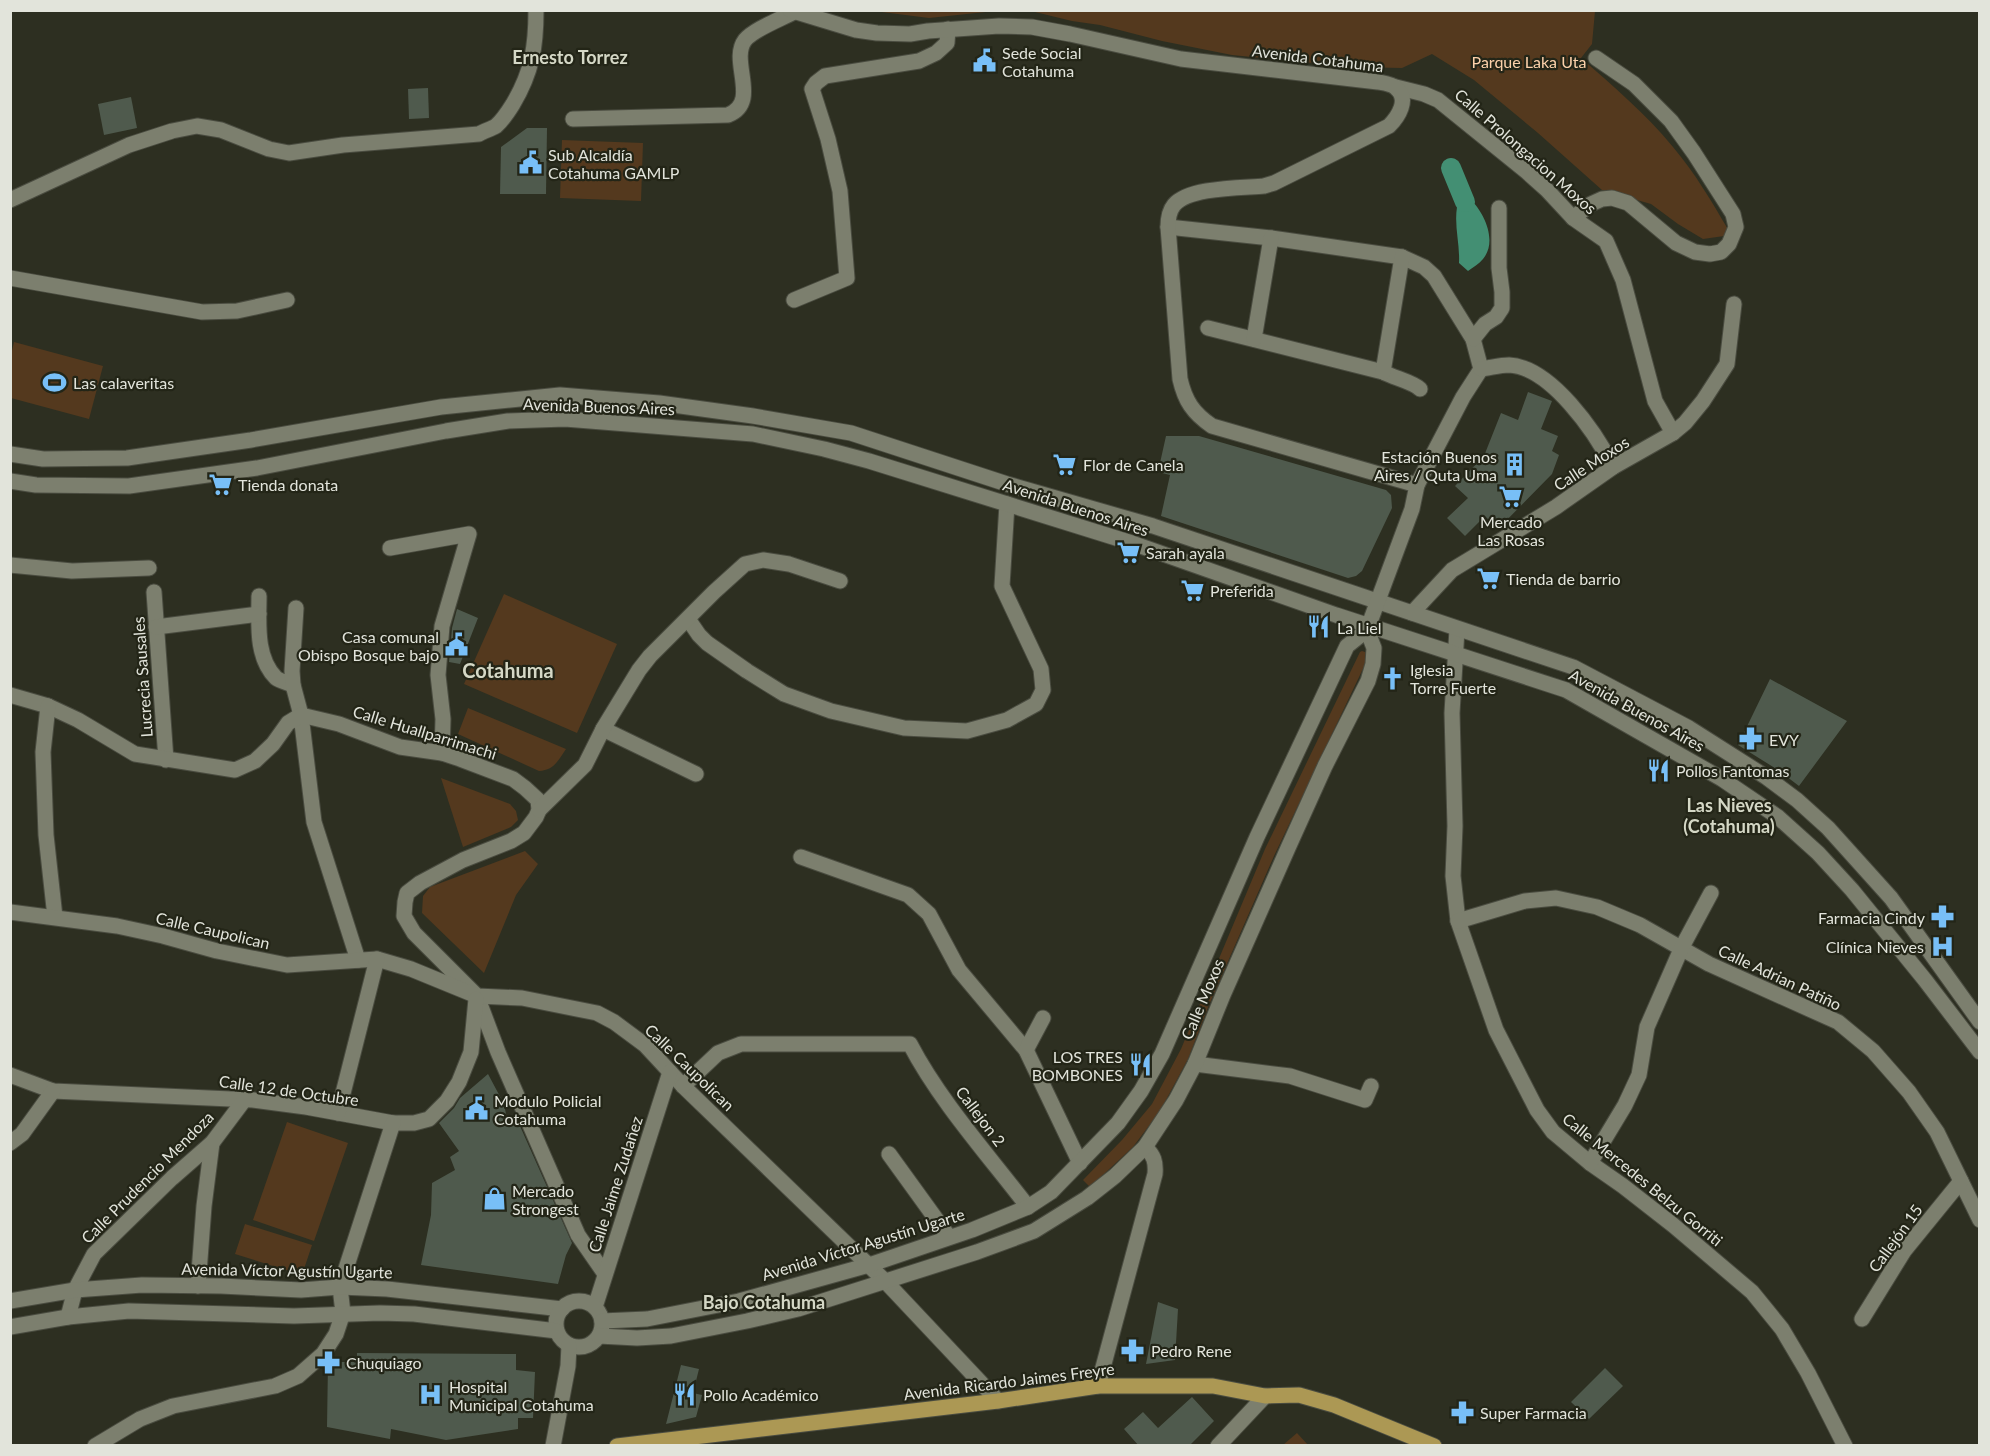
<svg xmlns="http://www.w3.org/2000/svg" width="1990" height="1456" font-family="Lato,sans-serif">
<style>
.green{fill:#54391e}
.water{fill:#438f73}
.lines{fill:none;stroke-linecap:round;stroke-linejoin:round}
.canal{stroke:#438f73;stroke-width:20}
.building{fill:#4f5a4d}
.street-casing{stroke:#4a4c40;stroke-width:17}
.secondary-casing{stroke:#4a4c40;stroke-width:17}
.primary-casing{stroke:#4a4c40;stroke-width:17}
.street{stroke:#7c7f6e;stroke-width:15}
.secondary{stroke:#7c7f6e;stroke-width:15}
.primary{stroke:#ac9854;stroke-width:15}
.labels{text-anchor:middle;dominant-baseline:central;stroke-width:4.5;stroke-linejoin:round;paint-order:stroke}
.poi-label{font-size:16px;fill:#e2e4db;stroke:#232517;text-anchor:start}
.street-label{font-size:16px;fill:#e2e4db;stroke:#232517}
.park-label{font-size:16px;fill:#fcd1aa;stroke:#232517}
.neighbourhood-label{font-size:18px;font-weight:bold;fill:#d5d8c6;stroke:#232517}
.quarter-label{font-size:20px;font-weight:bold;fill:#d5d8c6;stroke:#232517}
</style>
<rect width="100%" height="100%" fill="#2d2f21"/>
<!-- green -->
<g class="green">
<path d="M874,11v-1l121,1 -66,7z"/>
<path d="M1031,11h564l-3,33 -11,14c32,28 65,56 92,89 22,26 39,55 56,84l-5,5 -21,3 -25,-15 -27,-20 -49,-14 -64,-57 -64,-53 -42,-26 -30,14 -47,-1 -123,-12 -70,-14 -62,-16 -28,-4z"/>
<path d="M562,140l81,3 -2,58 -81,-3z"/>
<path d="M14,342l89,24 -14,53 -78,-21v-43z"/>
<path d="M504,594l113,50 -40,89 -113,-49z"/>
<path d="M1362,651l6,2 1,3 -95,200 -65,149 -21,54 -28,52 -27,36 -43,40 -7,-7 39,-40 30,-36 29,-55 84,-200 95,-197z"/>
<path d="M468,708l98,41c-8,12 -12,21 -27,22l-81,-37z"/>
<path d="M441,778l69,26 6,7 2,9 -7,7 -48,20z"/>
<path d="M525,851l13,13 -22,31 -32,78 -62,-60 1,-17 7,-9z"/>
<path d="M287,1122l61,21 -34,98 -61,-21z"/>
<path d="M245,1224l67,21 -10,30 -67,-21z"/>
<path d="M1297,1433l11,12h-25z"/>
</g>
<!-- water -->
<path class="water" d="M1470,199c14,13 28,42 13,60 -4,5 -10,8 -15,12l-9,-8c1,-19 -5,-37 -2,-56z"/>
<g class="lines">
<!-- canal -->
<path class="canal" d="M1451,168l14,34"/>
</g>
<!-- building -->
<g class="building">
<path d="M428,88l1,30 -20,1 -1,-30z"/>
<path d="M131,97l6,31 -33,7 -6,-31z"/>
<path d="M527,128h20l-1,66h-46l1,-47z"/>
<path d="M1528,392l24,9 -11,28 17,7 -6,15 7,4 -7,19 -54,55 -13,-13 -20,20 -18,-18 21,-20 -13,-12 29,-30 17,-43 17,7z"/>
<path d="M1166,436h33l187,54 5,5 1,13 -30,63 -6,5 -8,2 -187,-62 9,-41 -12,-3z"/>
<path d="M457,609l21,9 -18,46 -11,-2 3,-34z"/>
<path d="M1770,679l77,42 -48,65 -21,-16 -40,-25z"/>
<path d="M488,1074l16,30 3,15 9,-2 56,126 -6,12 -8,29 -137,-19 10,-50 1,-32 23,-13 -5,-13 9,-6 -20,-28 15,-15 6,-10z"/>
<path d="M1158,1302l20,7 -3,51 -29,4z"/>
<path d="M357,1353l159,1v16l19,2 -2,46h-15v11l-72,11 -55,-11 -1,10 -63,-12 1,-65h29z"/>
<path d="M681,1365l18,4 -6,24 9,2 -6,22 -30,7z"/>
<path d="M1605,1368l18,18 -34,33 -18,-17z"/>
<path d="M1192,1397l22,24 -25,25h-50l-15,-17 19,-17 15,16z"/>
</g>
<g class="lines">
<defs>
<g id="street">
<path d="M1396,87l28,7 14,6 89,72 20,18 26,28 33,23 17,39 32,121 18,32"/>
<path d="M573,119l155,-4c33,-13 1,-54 17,-75 9,-11 36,-21 49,-28"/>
<path d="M1573,218l18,-14 11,-5 10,-1 16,5 48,40 19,9 15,2 11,-2 8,-8 7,-17 -3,-13 -39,-61 -23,-32 -37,-37 -38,-26"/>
<path d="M1168,227l103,11 131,19 22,10 10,9 39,63 8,30 -18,28 -46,88"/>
<path d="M10,278l192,34 35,-1 50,-11"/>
<path d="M794,300l53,-22 -7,-87 -12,-52 -16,-50 4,-6 9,-7 94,-15 17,-8 11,-10 1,-14"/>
<path d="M1208,328l175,44c11,6 30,10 37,17"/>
<path d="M1254,339l17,-101"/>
<path d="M1473,339l12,-15 11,-7 6,-9v-16l-3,-24v-60"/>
<path d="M1481,369c9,-1 19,-4 28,-4 42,2 87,68 104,102"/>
<path d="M1383,372l19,-115"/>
<path d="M390,548l79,-14 -27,92 -4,49 5,44 -1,34"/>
<path d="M10,565l62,6 77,-3"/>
<path d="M154,592l12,168"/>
<path d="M259,596c0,26 -4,61 17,82 4,3 12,5 17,7"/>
<path d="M296,608l-4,63 1,14 8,30 13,107 44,138"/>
<path d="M1412,613l40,-43 104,-63 57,-40 60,-34 12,-10 18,-22 24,-37 7,-60"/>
<path d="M688,619l11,16 8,8 40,28 37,23 47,17 73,17 63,3 40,-11 29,-16 7,-14 -2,-21 -39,-83 5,-82"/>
<path d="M156,627l103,-13"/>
<path d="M1457,629l-5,84 3,113 -2,50 5,45 38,109 41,80 16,22 37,31 33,23 50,39 79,67 30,37 26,44 37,73"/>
<path d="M10,695l38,11 30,14 57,34 100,16 20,-9 18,-17 15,-21 13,-8 38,9 61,23 42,6 18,6 53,20 12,9 13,12 1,10 -3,7 -12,16 -13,8 -48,19 -43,23 -13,10 -2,9 -1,14 10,17 63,63 21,56 80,183 27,39"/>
<path d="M48,706l-5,46 3,83 9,82"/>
<path d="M603,729l93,45"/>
<path d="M539,810l46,-45 18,-36 36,-59 11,-14 64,-64 31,-28 18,-4 26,4 51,17"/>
<path d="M801,857l107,38 21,19 30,56 67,80 54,113"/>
<path d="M10,912l107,14 46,10 54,15 70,14 90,-6 34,10 66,27 45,2 75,15 17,9 31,23 38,41 202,195 113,120"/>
<path d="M1458,921l67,-20 31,-3 41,9 43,18 69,39 129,58 35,29 36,41 28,40 43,88"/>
<path d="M1026,1050l17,-32"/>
<path d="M1195,1064l95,12 75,24 6,-14"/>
<path d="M10,1075l43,16 200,9 53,7 87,16h21l15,-4 18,-18 12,-19 12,-30 5,-53"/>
<path d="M683,1086l35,-33 23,-9h169c29,56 79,112 118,163"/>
<path d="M338,1113l39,-154"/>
<path d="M10,1143l12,-9 31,-43"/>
<path d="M889,1154l60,83"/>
<path d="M1590,1163l35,-58 14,-30 8,-48 35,-80 29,-54"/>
<path d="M198,1286l6,-80 8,-63"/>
<path d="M595,1307l75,-235"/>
<path d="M68,1317l7,-27 19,-36 78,-76 40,-35 33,-44"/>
<path d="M1862,1319l42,-68 57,-70"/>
<path d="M1098,1386l57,-212c1,-12 -1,-19 -10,-27"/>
<path d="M95,1446l45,-27 33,-13 102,-20 23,-10 25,-22 13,-20 7,-21 -3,-26 53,-164"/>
<path d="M1218,1446l47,-50"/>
</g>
<g id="secondary">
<path d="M10,200l119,-55 43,-14 25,-5 24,4 48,19 20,4 54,-8 136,-11c5,-3 12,-5 17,-8 7,-6 12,-14 17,-22 19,-32 23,-57 23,-94"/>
<path d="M10,454l33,5 84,-1 124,-18 190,-33 119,-12 99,8 94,13 98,17 156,51 146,42 420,141 116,61 77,49 31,23 31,28 63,70 89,124"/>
<path d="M10,481l26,4 93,1 128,-18 189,-37 62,-10 57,-2 188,15 71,15 45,12 263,82 204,72 230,75 156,89 56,38 40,36 34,37 73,90 55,72"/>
<path d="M10,1301l65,-11 67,-5 79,1 80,4 39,-3 47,2 175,20"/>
<circle cx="579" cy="1324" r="23"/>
<path d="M602,1321l45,-2 92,-18 51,-14 79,-22 103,-35 56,-23 23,-15 67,-69 23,-32 21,-37 95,-217 90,-191 20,-16 45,-121 5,-24 -205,-59c-19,-13 -27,-25 -32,-47l-12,-152c0,-8 1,-16 6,-22 15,-18 68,-17 90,-19l10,-3 115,-57c9,-9 21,-27 7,-38 -4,-4 -13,-5 -18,-6l-197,-23 -111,-25 -38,-7 -33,-1 -71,5 -18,3 -33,-1 -21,-3 -66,-20"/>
<path d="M10,1327l58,-10 61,-6 165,5 86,-3 34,1 143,17"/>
<path d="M599,1336l38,2 34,-2 76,-15 51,-12 179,-57 57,-21 53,-33 28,-22 30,-29 31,-47 19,-36 28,-69 65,-147 37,-82 43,-85 5,-17 1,-16 -7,-18"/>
<path d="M553,1446l15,-80 1,-21"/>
</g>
<path id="primary" d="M617,1446l381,-45 100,-15h115l52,10 34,-1 35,10 100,41"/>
</defs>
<!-- street casing -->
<use href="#street" class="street-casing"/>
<!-- secondary casing -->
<use href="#secondary" class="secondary-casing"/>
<!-- primary casing -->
<use href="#primary" class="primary-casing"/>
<!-- street -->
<use href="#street" class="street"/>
<!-- secondary -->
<use href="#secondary" class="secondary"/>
<!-- primary -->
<use href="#primary" class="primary"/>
</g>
<!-- icons -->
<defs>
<symbol id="civic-bare" viewBox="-9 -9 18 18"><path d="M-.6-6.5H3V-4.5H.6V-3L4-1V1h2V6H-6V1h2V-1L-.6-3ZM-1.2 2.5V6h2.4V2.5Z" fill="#78bff7" stroke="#232517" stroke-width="2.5" paint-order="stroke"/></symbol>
<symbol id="stadium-bare" viewBox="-9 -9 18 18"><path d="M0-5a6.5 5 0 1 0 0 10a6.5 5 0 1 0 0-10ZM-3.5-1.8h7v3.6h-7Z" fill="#78bff7" stroke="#232517" stroke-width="2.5" paint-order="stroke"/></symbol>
<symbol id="supermarket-bare" viewBox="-9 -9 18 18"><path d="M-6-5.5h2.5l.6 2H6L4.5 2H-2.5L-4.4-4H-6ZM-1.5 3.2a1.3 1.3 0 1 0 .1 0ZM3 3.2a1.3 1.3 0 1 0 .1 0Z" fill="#78bff7" stroke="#232517" stroke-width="2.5" paint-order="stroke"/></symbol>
<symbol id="building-bare" viewBox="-9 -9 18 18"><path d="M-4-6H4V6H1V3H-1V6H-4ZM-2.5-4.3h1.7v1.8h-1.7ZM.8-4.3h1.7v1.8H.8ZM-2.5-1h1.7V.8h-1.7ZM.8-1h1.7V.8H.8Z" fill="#78bff7" stroke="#232517" stroke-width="2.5" paint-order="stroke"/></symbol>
<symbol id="restaurant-bare" viewBox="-9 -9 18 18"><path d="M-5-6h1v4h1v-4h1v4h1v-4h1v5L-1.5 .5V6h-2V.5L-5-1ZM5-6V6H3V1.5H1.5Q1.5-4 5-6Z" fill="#78bff7" stroke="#232517" stroke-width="2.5" paint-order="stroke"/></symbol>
<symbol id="church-bare" viewBox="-9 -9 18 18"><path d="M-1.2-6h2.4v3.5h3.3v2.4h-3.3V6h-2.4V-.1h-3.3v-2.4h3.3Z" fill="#78bff7" stroke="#232517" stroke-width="2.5" paint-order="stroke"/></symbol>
<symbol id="pharmacy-bare" viewBox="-9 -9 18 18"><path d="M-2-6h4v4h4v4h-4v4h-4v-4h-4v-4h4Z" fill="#78bff7" stroke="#232517" stroke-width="2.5" paint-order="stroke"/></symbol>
<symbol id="hospital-bare" viewBox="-9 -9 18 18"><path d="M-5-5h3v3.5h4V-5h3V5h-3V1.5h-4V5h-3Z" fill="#78bff7" stroke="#232517" stroke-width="2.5" paint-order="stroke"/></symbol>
<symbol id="shop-bare" viewBox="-9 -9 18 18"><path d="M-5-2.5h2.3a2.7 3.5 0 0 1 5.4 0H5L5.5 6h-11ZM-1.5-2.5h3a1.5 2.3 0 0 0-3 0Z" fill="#78bff7" stroke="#232517" stroke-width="2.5" paint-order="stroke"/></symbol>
</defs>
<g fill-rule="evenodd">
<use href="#civic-bare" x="968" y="44" width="33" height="33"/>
<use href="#civic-bare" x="514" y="146" width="33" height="33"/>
<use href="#stadium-bare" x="38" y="366" width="33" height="33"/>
<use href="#supermarket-bare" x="1048" y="448" width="33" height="33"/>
<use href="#building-bare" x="1498" y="448" width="33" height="33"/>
<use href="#supermarket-bare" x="204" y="468" width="33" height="33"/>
<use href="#supermarket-bare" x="1494" y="480" width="33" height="33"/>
<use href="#supermarket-bare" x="1112" y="536" width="33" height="33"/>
<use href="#supermarket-bare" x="1472" y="562" width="33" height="33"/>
<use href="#supermarket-bare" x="1176" y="574" width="33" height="33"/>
<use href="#restaurant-bare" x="1302" y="610" width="33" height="33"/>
<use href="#civic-bare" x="440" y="628" width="33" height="33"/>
<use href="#church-bare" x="1376" y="662" width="33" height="33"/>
<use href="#pharmacy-bare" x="1734" y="722" width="33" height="33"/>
<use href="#restaurant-bare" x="1642" y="754" width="33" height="33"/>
<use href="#pharmacy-bare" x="1926" y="900" width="33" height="33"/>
<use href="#hospital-bare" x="1926" y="930" width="33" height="33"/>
<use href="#restaurant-bare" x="1124" y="1048" width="33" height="33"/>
<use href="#civic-bare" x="460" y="1092" width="33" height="33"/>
<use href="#shop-bare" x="478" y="1182" width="33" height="33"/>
<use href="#pharmacy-bare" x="1116" y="1334" width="33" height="33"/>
<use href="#pharmacy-bare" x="312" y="1346" width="33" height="33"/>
<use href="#restaurant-bare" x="668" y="1378" width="33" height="33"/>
<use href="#hospital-bare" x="414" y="1378" width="33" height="33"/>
<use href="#pharmacy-bare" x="1446" y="1396" width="33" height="33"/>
</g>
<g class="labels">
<!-- poi labels -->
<g class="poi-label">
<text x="1002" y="52">Sede Social<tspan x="1002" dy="18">Cotahuma</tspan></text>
<text x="548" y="154">Sub Alcaldía<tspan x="548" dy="18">Cotahuma GAMLP</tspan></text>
<text x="73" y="382">Las calaveritas</text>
<text x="1497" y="456" text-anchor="end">Estación Buenos<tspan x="1497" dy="18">Aires / Quta Uma</tspan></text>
<text x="1083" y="464">Flor de Canela</text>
<text x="238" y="484">Tienda donata</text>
<text x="1511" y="521" text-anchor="middle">Mercado<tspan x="1511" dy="18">Las Rosas</tspan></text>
<text x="1146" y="552">Sarah ayala</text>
<text x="1506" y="578">Tienda de barrio</text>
<text x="1210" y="590">Preferida</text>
<text x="1337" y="627">La Liel</text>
<text x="439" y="636" text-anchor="end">Casa comunal<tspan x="439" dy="18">Obispo Bosque bajo</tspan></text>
<text x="1410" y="669">Iglesia<tspan x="1410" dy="18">Torre Fuerte</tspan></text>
<text x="1769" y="739">EVY</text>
<text x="1676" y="770">Pollos Fantomas</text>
<text x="1925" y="917" text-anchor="end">Farmacia Cindy</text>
<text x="1924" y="946" text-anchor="end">Clínica Nieves</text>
<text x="1123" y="1056" text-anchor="end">LOS TRES<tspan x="1123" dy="18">BOMBONES</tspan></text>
<text x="494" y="1100">Modulo Policial<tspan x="494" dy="18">Cotahuma</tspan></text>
<text x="512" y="1190">Mercado<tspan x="512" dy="18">Strongest</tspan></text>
<text x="1151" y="1350">Pedro Rene</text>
<text x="346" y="1362">Chuquiago</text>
<text x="449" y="1386">Hospital<tspan x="449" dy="18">Municipal Cotahuma</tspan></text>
<text x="703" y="1394">Pollo Académico</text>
<text x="1480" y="1412">Super Farmacia</text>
</g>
<!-- street labels -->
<g class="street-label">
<text transform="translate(1318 58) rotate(7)">Avenida Cotahuma</text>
<text transform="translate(1526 151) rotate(41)">Calle Prolongacion Moxos</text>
<text transform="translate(599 406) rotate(2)">Avenida Buenos Aires</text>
<text transform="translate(1591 463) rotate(-33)">Calle Moxos</text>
<text transform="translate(1076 507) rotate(18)">Avenida Buenos Aires</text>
<text transform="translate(142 677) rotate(-94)">Lucrecia Sausales</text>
<text transform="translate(1637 710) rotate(29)">Avenida Buenos Aires</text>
<text transform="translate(425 732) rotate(17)">Calle Huallparrimachi</text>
<text transform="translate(213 930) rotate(13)">Calle Caupolican</text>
<text transform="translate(1780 977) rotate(25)">Calle Adrian Patiño</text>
<text transform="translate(1202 999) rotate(-67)">Calle Moxos</text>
<text transform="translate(690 1067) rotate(44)">Calle Caupolican</text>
<text transform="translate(289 1090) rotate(8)">Calle 12 de Octubre</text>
<text transform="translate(981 1116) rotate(53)">Callejon 2</text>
<text transform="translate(147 1177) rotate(-45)">Calle Prudencio Mendoza</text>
<text transform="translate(1643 1179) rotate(39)">Calle Mercedes Belzu Gorriti</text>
<text transform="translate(615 1184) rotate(-72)">Calle Jaime Zudañez</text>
<text transform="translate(1895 1238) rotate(-54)">Callejón 15</text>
<text transform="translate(863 1244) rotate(-17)">Avenida Víctor Agustín Ugarte</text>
<text transform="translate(287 1270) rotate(1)">Avenida Víctor Agustín Ugarte</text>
<text transform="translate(1009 1381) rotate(-7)">Avenida Ricardo Jaimes Freyre</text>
</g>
<!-- park labels -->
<g class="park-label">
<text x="1529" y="61">Parque Laka Uta</text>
</g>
<!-- neighbourhood labels -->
<g class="neighbourhood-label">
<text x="570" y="57">Ernesto Torrez</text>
<text x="1729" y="805">Las Nieves<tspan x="1729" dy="21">(Cotahuma)</tspan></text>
<text x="764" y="1302">Bajo Cotahuma</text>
</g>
<!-- quarter labels -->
<g class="quarter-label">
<text x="508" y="670">Cotahuma</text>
</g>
</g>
<!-- border -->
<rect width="1990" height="1456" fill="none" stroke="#e2e4db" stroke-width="24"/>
</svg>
